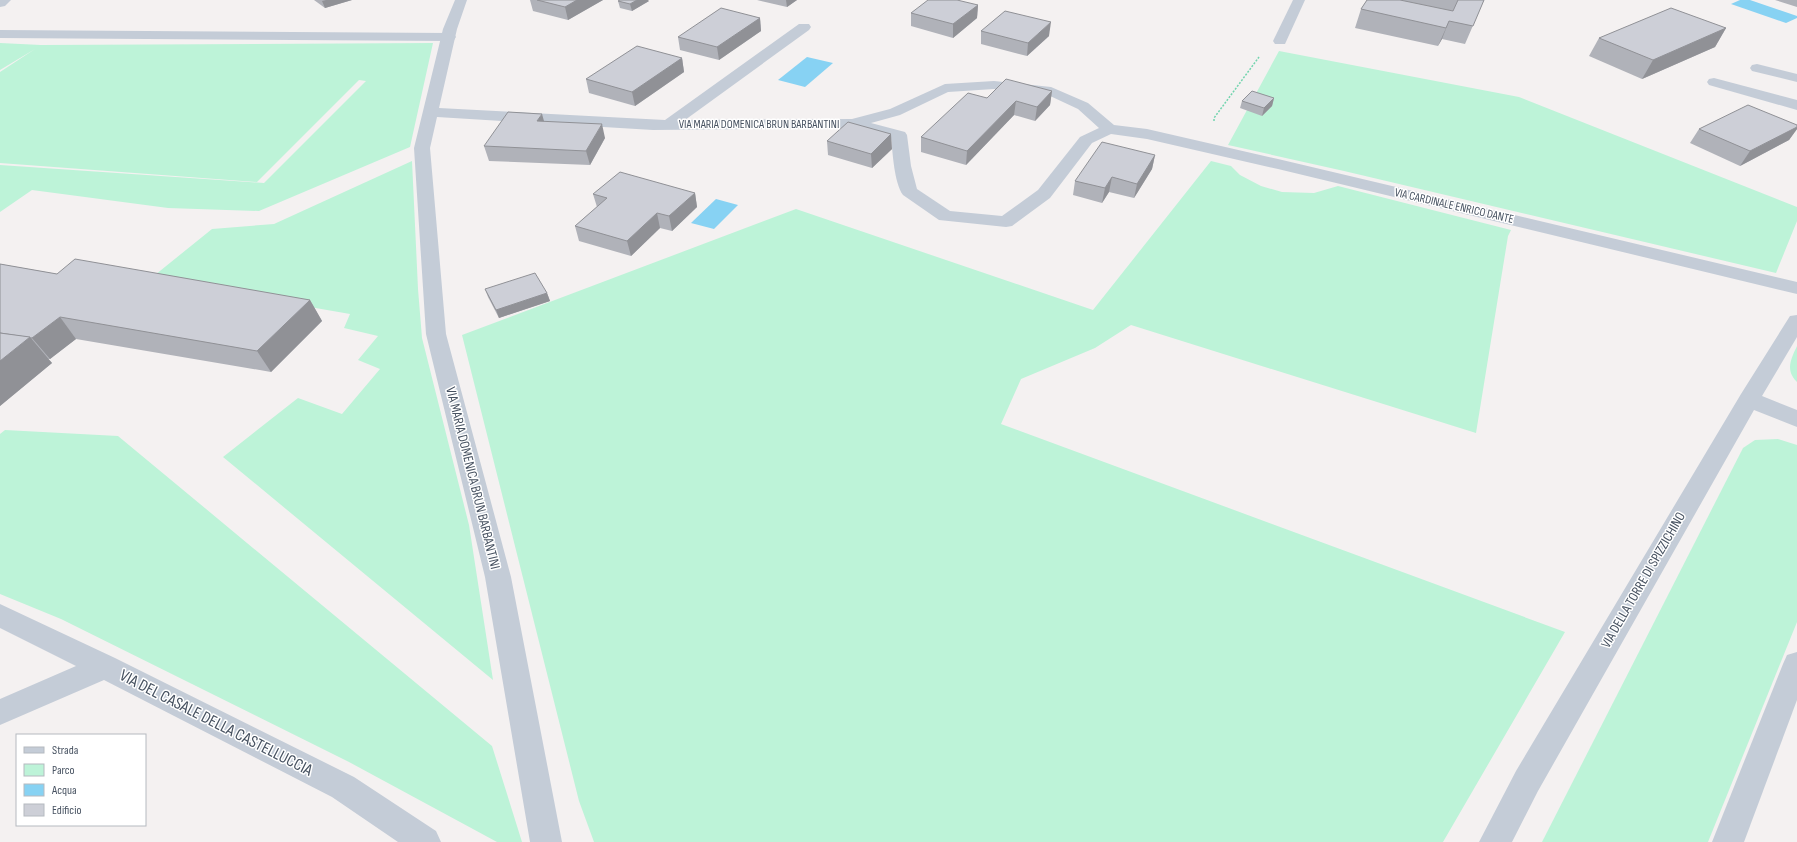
<svg xmlns="http://www.w3.org/2000/svg" width="1797" height="842" font-family="'Sofia Sans Condensed',sans-serif">
<style>
.green{fill:#bdf3d8}
.water{fill:#87d2f3}
.lines{fill:none;stroke-linecap:round;stroke-linejoin:round}
.path{stroke:#72d4ae;stroke-width:1.5;stroke-dasharray:2 1.5;stroke-linecap:butt}
.service{fill:#c4ccd7;fill-rule:evenodd}
.minor{fill:#c4ccd7;fill-rule:evenodd}
.wall{fill:#b0b2b9}
.shaded-wall{fill:#909196}
.building{fill:#cdcfd7;stroke:#909196}
.labels{text-anchor:middle;dominant-baseline:central;stroke-width:3;stroke-linejoin:round;paint-order:stroke}
.far-street-label{font-size:12px;fill:#475261;stroke:#fff}
.street-label{font-size:14px;fill:#475261;stroke:#fff}
.near-street-label{font-size:17px;fill:#475261;stroke:#fff}
</style>
<rect width="100%" height="100%" fill="#f4f1f1"/>
<!-- green -->
<g class="green">
<path d="M0,43l41,2 392,-2 -23,104 -151,64 -91,-3 -136,-18 -32,22v-47l264,18 102,-102 -7,-1 -102,102 -257,-19v-91l35,-23 -35,21z"/>
<path d="M1279,51l240,46 278,110v14l-21,52 -432,-102 -116,-26z"/>
<path d="M412,161l6,128 4,49 47,187 24,155 -270,-223 75,-59 44,16 38,-45 -22,-9 20,-24 -34,-8 6,-14 -200,-35 62,-50 62,-5z"/>
<path d="M1211,161l20,5 9,9 21,11 21,6 32,1 24,-7 173,44 -3,6 -32,197 -345,-108 -36,23 -74,31 -20,45 564,208 -122,210h-849l-15,-41 -117,-466 334,-126 297,101z"/>
<path d="M1797,346v36c-12,-12 -6,-23 0,-36z"/>
<path d="M5,430l113,6 374,310 30,96h-25l-148,-80 -288,-143 -61,-25v-160z"/>
<path d="M1778,439l19,6v177l-89,220h-166l201,-394 12,-8z"/>
</g>
<!-- water -->
<g class="water">
<path d="M1740,0h10l47,16v2l-11,5 -55,-19z"/>
<path d="M807,57l26,6 -28,24 -27,-7z"/>
<path d="M716,199l22,6 -24,24 -23,-6z"/>
</g>
<g class="lines">
<!-- path -->
<path class="path" d="M1214,121v-3l45,-61"/>
<!-- service -->
<g class="service">
<path d="M0,0h11l-6,6 -5,1z"/>
<path d="M0,30l449,3 5,1 2,3 -2,3 -5,1 -449,-3z"/>
<path d="M1757,64l40,10v8l-45,-11 -2,-3 2,-3z"/>
<path d="M1714,78l83,22v10l-88,-25 -2,-3 2,-3z"/>
</g>
<!-- minor -->
<g class="minor">
<path d="M455,0h12l-10,29 -18,79 226,12 134,-96h10l2,3 -2,3 -124,90 167,-1 38,-10 55,-25 49,-3 57,6 37,16 26,22 33,4 131,30 519,123v12l-519,-125 -131,-30 -36,-5 -19,9 -42,55 -38,28 -6,1 -67,-7 -36,-25c-9,-13 -10,-41 -12,-57l-40,-10 -198,2 -216,-13 -7,31 16,186 65,243 51,265h-32l-45,-265 -59,-243 -12,-186 29,-119zM994,89l54,6 30,14 21,19 -19,9 -42,53 -36,26 -52,-5 -33,-22 -6,-23 -4,-31 -2,-3 -34,-9 29,-8 48,-23z"/>
<path d="M1293,0h12l-20,44h-10l-2,-3z"/>
<path d="M1797,315v22l-35,59 35,14v17l-43,-17 -216,381 -26,51h-33l37,-71 225,-377 49,-78z"/>
<path d="M0,604l115,54 239,119 82,54 5,11h-43l-66,-45 -228,-117 -104,45v-26l76,-33 -76,-38z"/>
<path d="M1797,652v48l-53,142h-32l71,-178 4,-9z"/>
</g>
</g>
<!-- wall -->
<g class="wall">
<path d="M314,0h38l-27,8z"/>
<path d="M530,0h73l-35,20 -35,-9z"/>
<path d="M757,0h40l-10,7z"/>
<path d="M1367,0h117l-19,44 -23,-5 -4,7 -83,-18 6,-19z"/>
<path d="M1775,0h22v7z"/>
<path d="M618,1h31l-17,10 -12,-3z"/>
<path d="M978,5l-1,13 -24,20 -42,-12v-13z"/>
<path d="M760,18l1,13 -42,29 -39,-10 -2,-13z"/>
<path d="M1726,28l-11,19 -73,32 -53,-23 10,-18z"/>
<path d="M981,31l68,5 -22,20 -46,-12z"/>
<path d="M682,58l2,14 -49,34 -46,-13 -3,-14z"/>
<path d="M1052,91l-2,14 -15,16 -21,-6 -48,50 -45,-13v-15l66,-39z"/>
<path d="M1274,98l-2,8 -10,10 -22,-8 2,-7z"/>
<path d="M544,122l61,16 -15,27 -101,-4 -5,-15z"/>
<path d="M1797,125v4l-8,11 -49,26 -50,-23 9,-14z"/>
<path d="M827,141l65,8 -20,19 -44,-13z"/>
<path d="M1155,155l-3,14 -18,29 -25,-6 -7,11 -29,-8 2,-14z"/>
<path d="M695,193l2,14 -25,24 -12,-3 -29,28 -52,-15 -4,-15 22,-19 -4,-13z"/>
<path d="M0,264l57,10 253,26 12,21 -51,51 -195,-33 -26,20h-2l4,4 -52,43z"/>
<path d="M485,289l62,4 3,8 -51,17 -11,-21z"/>
</g>
<!-- shaded-wall -->
<g class="shaded-wall">
<path d="M326,0h26l-27,8 -3,-7z"/>
<path d="M577,0h26l-35,20 -3,-13z"/>
<path d="M637,0h11l1,1 -17,10 -2,-7z"/>
<path d="M786,0h11l-10,7z"/>
<path d="M978,5l-1,13 -24,20v-14z"/>
<path d="M760,18l1,13 -42,29 -2,-13z"/>
<path d="M1449,21l-7,18 -4,7 8,-18z"/>
<path d="M1051,22l-2,14 -22,20 1,-13z"/>
<path d="M1726,28l-11,19 -73,32 11,-19z"/>
<path d="M682,58l2,14 -49,34 -3,-14z"/>
<path d="M1052,91l-2,14 -15,16 2,-14z"/>
<path d="M1274,98l-2,8 -10,10 2,-8z"/>
<path d="M1016,101l-2,14 -48,50 1,-14z"/>
<path d="M542,114l4,14 -9,-7z"/>
<path d="M602,124l3,14 -15,27 -4,-14z"/>
<path d="M1797,127v2l-8,11 -49,26 10,-15z"/>
<path d="M891,134l1,15 -20,19 -1,-14z"/>
<path d="M1155,155l-3,14 -18,29 3,-14z"/>
<path d="M1112,177l-3,15 -7,11 3,-15z"/>
<path d="M695,193l2,14 -25,24 -3,-15z"/>
<path d="M657,213l3,15 -29,28 -4,-15z"/>
<path d="M547,293l3,8 -51,17 -3,-8z"/>
<path d="M310,300l12,21 -51,51 -14,-21z"/>
<path d="M60,317l16,22 -26,20 -18,-21z"/>
<path d="M30,337l22,26 -52,43v-45z"/>
</g>
<!-- building -->
<g class="building">
<path d="M537,0h40l-12,7z"/>
<path d="M620,0h17l-7,4 -12,-3z"/>
<path d="M928,0h29l21,5 -25,19 -42,-11z"/>
<path d="M1367,0h33l53,11 5,-11h26l-11,26 -24,-5 -3,7 -85,-19z"/>
<path d="M721,8l39,10 -43,29 -39,-10z"/>
<path d="M1671,8l55,20 -73,32 -54,-22z"/>
<path d="M1005,11l46,11 -23,21 -47,-12z"/>
<path d="M637,46l45,12 -50,34 -46,-13z"/>
<path d="M1006,79l46,12 -15,16 -21,-6 -49,50 -46,-14 47,-44 19,5z"/>
<path d="M1252,91l22,7 -10,10 -22,-7z"/>
<path d="M1748,105l49,20v2l-47,24 -51,-22z"/>
<path d="M508,112l34,2 -5,7 65,3 -16,27 -102,-5z"/>
<path d="M848,122l43,12 -20,20 -44,-13z"/>
<path d="M1102,142l53,13 -18,29 -25,-7 -7,11 -30,-7z"/>
<path d="M620,172l75,21 -26,23 -12,-3 -30,28 -52,-15 32,-28 -14,-4z"/>
<path d="M75,259l235,41 -53,51 -197,-34 -28,21 -32,-5v-69l57,10z"/>
<path d="M535,273l12,20 -51,17 -11,-21z"/>
<path d="M0,333l30,4 -30,24z"/>
</g>
<g class="labels">
<!-- far-street labels -->
<g class="far-street-label">
<text x="759" y="124">VIA MARIA DOMENICA BRUN BARBANTINI</text>
<text transform="translate(1454 206) rotate(13)">VIA CARDINALE ENRICO DANTE</text>
</g>
<!-- street labels -->
<g class="street-label">
<text transform="translate(473 478) rotate(76)">VIA MARIA DOMENICA BRUN BARBANTINI</text>
<text transform="translate(1643 580) rotate(-60)">VIA DELLA TORRE DI SPIZZICHINO</text>
</g>
<!-- near-street labels -->
<g class="near-street-label">
<text transform="translate(216 723) rotate(27)">VIA DEL CASALE DELLA CASTELLUCCIA</text>
</g>
</g>
<!-- legend -->
<rect x="16" y="734" width="130" height="92" fill="#ffffff" stroke="#b5bac0"/>
<rect x="24" y="747" width="20" height="6" fill="#c4ccd7" stroke="#b5bac0"/>
<text x="52" y="754" font-size="12" fill="#475261">Strada</text>
<rect x="24" y="764" width="20" height="12" fill="#bdf3d8" stroke="#b5bac0"/>
<text x="52" y="774" font-size="12" fill="#475261">Parco</text>
<rect x="24" y="784" width="20" height="12" fill="#87d2f3" stroke="#b5bac0"/>
<text x="52" y="794" font-size="12" fill="#475261">Acqua</text>
<rect x="24" y="804" width="20" height="12" fill="#cdcfd7" stroke="#b5bac0"/>
<text x="52" y="814" font-size="12" fill="#475261">Edificio</text>
</svg>
